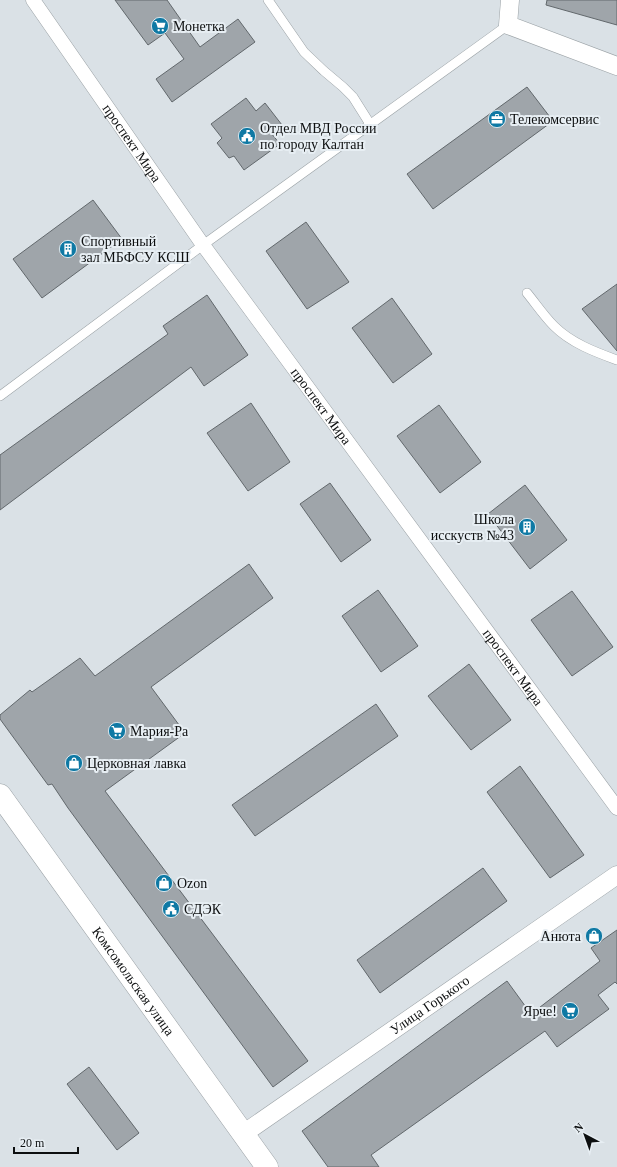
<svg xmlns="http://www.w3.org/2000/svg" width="617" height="1167" font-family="'Times New Roman',serif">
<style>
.building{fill:#9fa5aa;stroke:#62686c}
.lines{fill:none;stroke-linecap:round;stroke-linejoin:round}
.service-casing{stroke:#9ba2a6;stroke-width:10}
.pedestrian-casing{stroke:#9ba2a6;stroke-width:15}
.minor-casing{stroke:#9ba2a6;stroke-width:19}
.tertiary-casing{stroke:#9ba2a6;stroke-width:23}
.service{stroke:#fff;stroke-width:9}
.pedestrian{stroke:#fff;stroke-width:14}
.minor{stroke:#fff;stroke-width:18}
.tertiary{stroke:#fff;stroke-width:22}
.labels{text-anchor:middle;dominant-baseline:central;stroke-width:4;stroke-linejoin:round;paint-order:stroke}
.poi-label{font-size:14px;fill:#0d0f10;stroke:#e7eef3;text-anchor:start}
.street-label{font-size:14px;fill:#0d0f10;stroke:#e7eef3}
</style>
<rect width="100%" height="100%" fill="#dae1e6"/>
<!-- building -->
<g class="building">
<path d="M115,0h52l33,47 38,-28 17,23 -83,60 -16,-23 28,-20 -19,-26 -17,12z"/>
<path d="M547,0h70v25l-71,-20z"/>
<path d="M527,87l26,34 -120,88 -26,-35z"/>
<path d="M246,98l10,13 9,-8 17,22 -11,8 9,11 -36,26 -10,-14 -5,2 -12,-15 5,-5 -11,-14z"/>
<path d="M93,200l29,39 -80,59 -29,-39z"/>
<path d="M306,222l43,60 -42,27 -41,-58z"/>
<path d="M617,284v67l-35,-42z"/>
<path d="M207,295l41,60 -44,31 -13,-19 -191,143v-55l168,-121 -5,-8z"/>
<path d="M392,298l40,56 -39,29 -41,-55z"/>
<path d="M251,403l39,59 -42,29 -41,-58z"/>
<path d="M439,405l42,57 -41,31 -43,-57z"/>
<path d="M330,483l41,57 -30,22 -41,-58z"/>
<path d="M525,485l42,55 -37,29 -42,-55z"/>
<path d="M249,564l24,34 -122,89 34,46 -80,58 203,270 -35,26 -205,-279 -16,-24 -4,1 -48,-66v-4l30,-25 2,2 48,-34 15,18z"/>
<path d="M378,590l40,56 -37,26 -39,-56z"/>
<path d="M572,591l41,56 -41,29 -41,-56z"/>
<path d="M469,664l42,56 -40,30 -43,-54z"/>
<path d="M376,704l22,32 -143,100 -23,-31z"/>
<path d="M520,766l64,89 -34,23 -63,-86z"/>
<path d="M483,868l24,33 -127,92 -23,-33z"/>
<path d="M617,930v54l-2,-2 -17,13 11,14 -52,38 -12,-16 -174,124 8,12h-51l-26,-36 205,-150 24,33 69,-53 -9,-13z"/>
<path d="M89,1067l50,66 -22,17 -50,-66z"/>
</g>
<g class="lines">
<defs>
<g id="service">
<path d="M268,0l36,52 20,19 19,16 10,10 17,27"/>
<path d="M527,293c9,11 17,23 27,33 17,17 41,26 63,34"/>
<path d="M0,396l203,-151 305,-220"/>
</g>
<g id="pedestrian">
<path id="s1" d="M33,0l170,245 414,563"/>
</g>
<g id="minor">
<path d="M510,0l-2,25 109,41"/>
<path id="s2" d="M243,1134l374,-259"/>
</g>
<g id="tertiary">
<path id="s3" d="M0,795l267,372"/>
</g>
</defs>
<!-- service casing -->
<use href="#service" class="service-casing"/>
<!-- pedestrian casing -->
<use href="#pedestrian" class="pedestrian-casing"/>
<!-- minor casing -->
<use href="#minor" class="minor-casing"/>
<!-- tertiary casing -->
<use href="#tertiary" class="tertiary-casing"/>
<!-- service -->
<use href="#service" class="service"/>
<!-- pedestrian -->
<use href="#pedestrian" class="pedestrian"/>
<!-- minor -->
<use href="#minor" class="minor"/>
<!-- tertiary -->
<use href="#tertiary" class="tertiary"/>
</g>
<!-- icons -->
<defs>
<symbol id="supermarket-disc" viewBox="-11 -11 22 22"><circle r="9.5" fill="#0f79a4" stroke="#e7eef3"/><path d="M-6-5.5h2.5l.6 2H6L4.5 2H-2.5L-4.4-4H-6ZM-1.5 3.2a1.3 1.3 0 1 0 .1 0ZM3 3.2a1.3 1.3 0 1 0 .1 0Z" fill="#fff"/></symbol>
<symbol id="office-disc" viewBox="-11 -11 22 22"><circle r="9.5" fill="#0f79a4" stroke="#e7eef3"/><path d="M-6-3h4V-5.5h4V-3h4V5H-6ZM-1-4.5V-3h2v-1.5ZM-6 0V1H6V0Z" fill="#fff"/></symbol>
<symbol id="civic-disc" viewBox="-11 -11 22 22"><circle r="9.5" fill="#0f79a4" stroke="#e7eef3"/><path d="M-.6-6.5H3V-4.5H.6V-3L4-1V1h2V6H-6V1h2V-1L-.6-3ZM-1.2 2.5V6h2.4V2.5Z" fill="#fff"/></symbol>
<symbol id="building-disc" viewBox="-11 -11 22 22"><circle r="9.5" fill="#0f79a4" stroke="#e7eef3"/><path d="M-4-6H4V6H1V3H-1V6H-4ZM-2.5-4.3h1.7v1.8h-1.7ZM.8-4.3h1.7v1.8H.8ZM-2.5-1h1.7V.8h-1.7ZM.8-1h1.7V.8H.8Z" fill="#fff"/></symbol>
<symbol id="shop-disc" viewBox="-11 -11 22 22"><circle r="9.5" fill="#0f79a4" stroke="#e7eef3"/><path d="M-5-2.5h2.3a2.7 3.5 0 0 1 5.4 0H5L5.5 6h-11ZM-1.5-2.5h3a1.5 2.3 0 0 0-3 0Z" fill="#fff"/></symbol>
</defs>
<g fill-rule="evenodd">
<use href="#supermarket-disc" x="150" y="16" width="20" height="20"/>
<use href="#office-disc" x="487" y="109" width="20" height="20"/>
<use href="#civic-disc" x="237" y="126" width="20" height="20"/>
<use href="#building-disc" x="58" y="239" width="20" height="20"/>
<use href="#building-disc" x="517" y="517" width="20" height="20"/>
<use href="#supermarket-disc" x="107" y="721" width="20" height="20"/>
<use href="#shop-disc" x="64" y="753" width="20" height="20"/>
<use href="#shop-disc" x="154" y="873" width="20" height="20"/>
<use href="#civic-disc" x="161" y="899" width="20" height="20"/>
<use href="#shop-disc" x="584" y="926" width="20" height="20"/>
<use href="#supermarket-disc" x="560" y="1001" width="20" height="20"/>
</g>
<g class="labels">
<!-- poi labels -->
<g class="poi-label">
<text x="173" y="26">Монетка</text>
<text x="510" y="119">Телекомсервис</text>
<text x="260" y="128">Отдел МВД России<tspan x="260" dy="16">по городу Калтан</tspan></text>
<text x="81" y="241">Спортивный<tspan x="81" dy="16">зал МБФСУ КСШ</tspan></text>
<text x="514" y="519" text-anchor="end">Школа<tspan x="514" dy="16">исскуств №43</tspan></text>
<text x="130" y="731">Мария-Ра</text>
<text x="87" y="763">Церковная лавка</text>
<text x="177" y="883">Ozon</text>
<text x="184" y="909">СДЭК</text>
<text x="581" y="936" text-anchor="end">Анюта</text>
<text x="557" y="1011" text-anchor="end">Ярче!</text>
</g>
<!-- street labels -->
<g class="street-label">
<text stroke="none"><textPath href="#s1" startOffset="174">проспект Мира</textPath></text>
<text stroke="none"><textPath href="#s1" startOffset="498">проспект Мира</textPath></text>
<text stroke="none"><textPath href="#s1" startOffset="822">проспект Мира</textPath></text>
<text stroke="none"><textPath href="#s3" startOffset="229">Комсомольская улица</textPath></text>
<text stroke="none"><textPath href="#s2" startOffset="227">Улица Горького</textPath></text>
</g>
</g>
<!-- north arrow -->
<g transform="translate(585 1135) rotate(319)" stroke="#e7eef3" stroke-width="3" paint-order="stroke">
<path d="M0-3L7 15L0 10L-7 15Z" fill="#0d0f10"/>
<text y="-6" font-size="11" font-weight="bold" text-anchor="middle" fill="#0d0f10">N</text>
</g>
<!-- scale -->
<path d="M14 1147v6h64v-6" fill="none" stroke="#0d0f10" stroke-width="2"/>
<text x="20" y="1147" font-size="12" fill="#0d0f10" stroke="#e7eef3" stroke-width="3" paint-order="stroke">20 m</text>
</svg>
